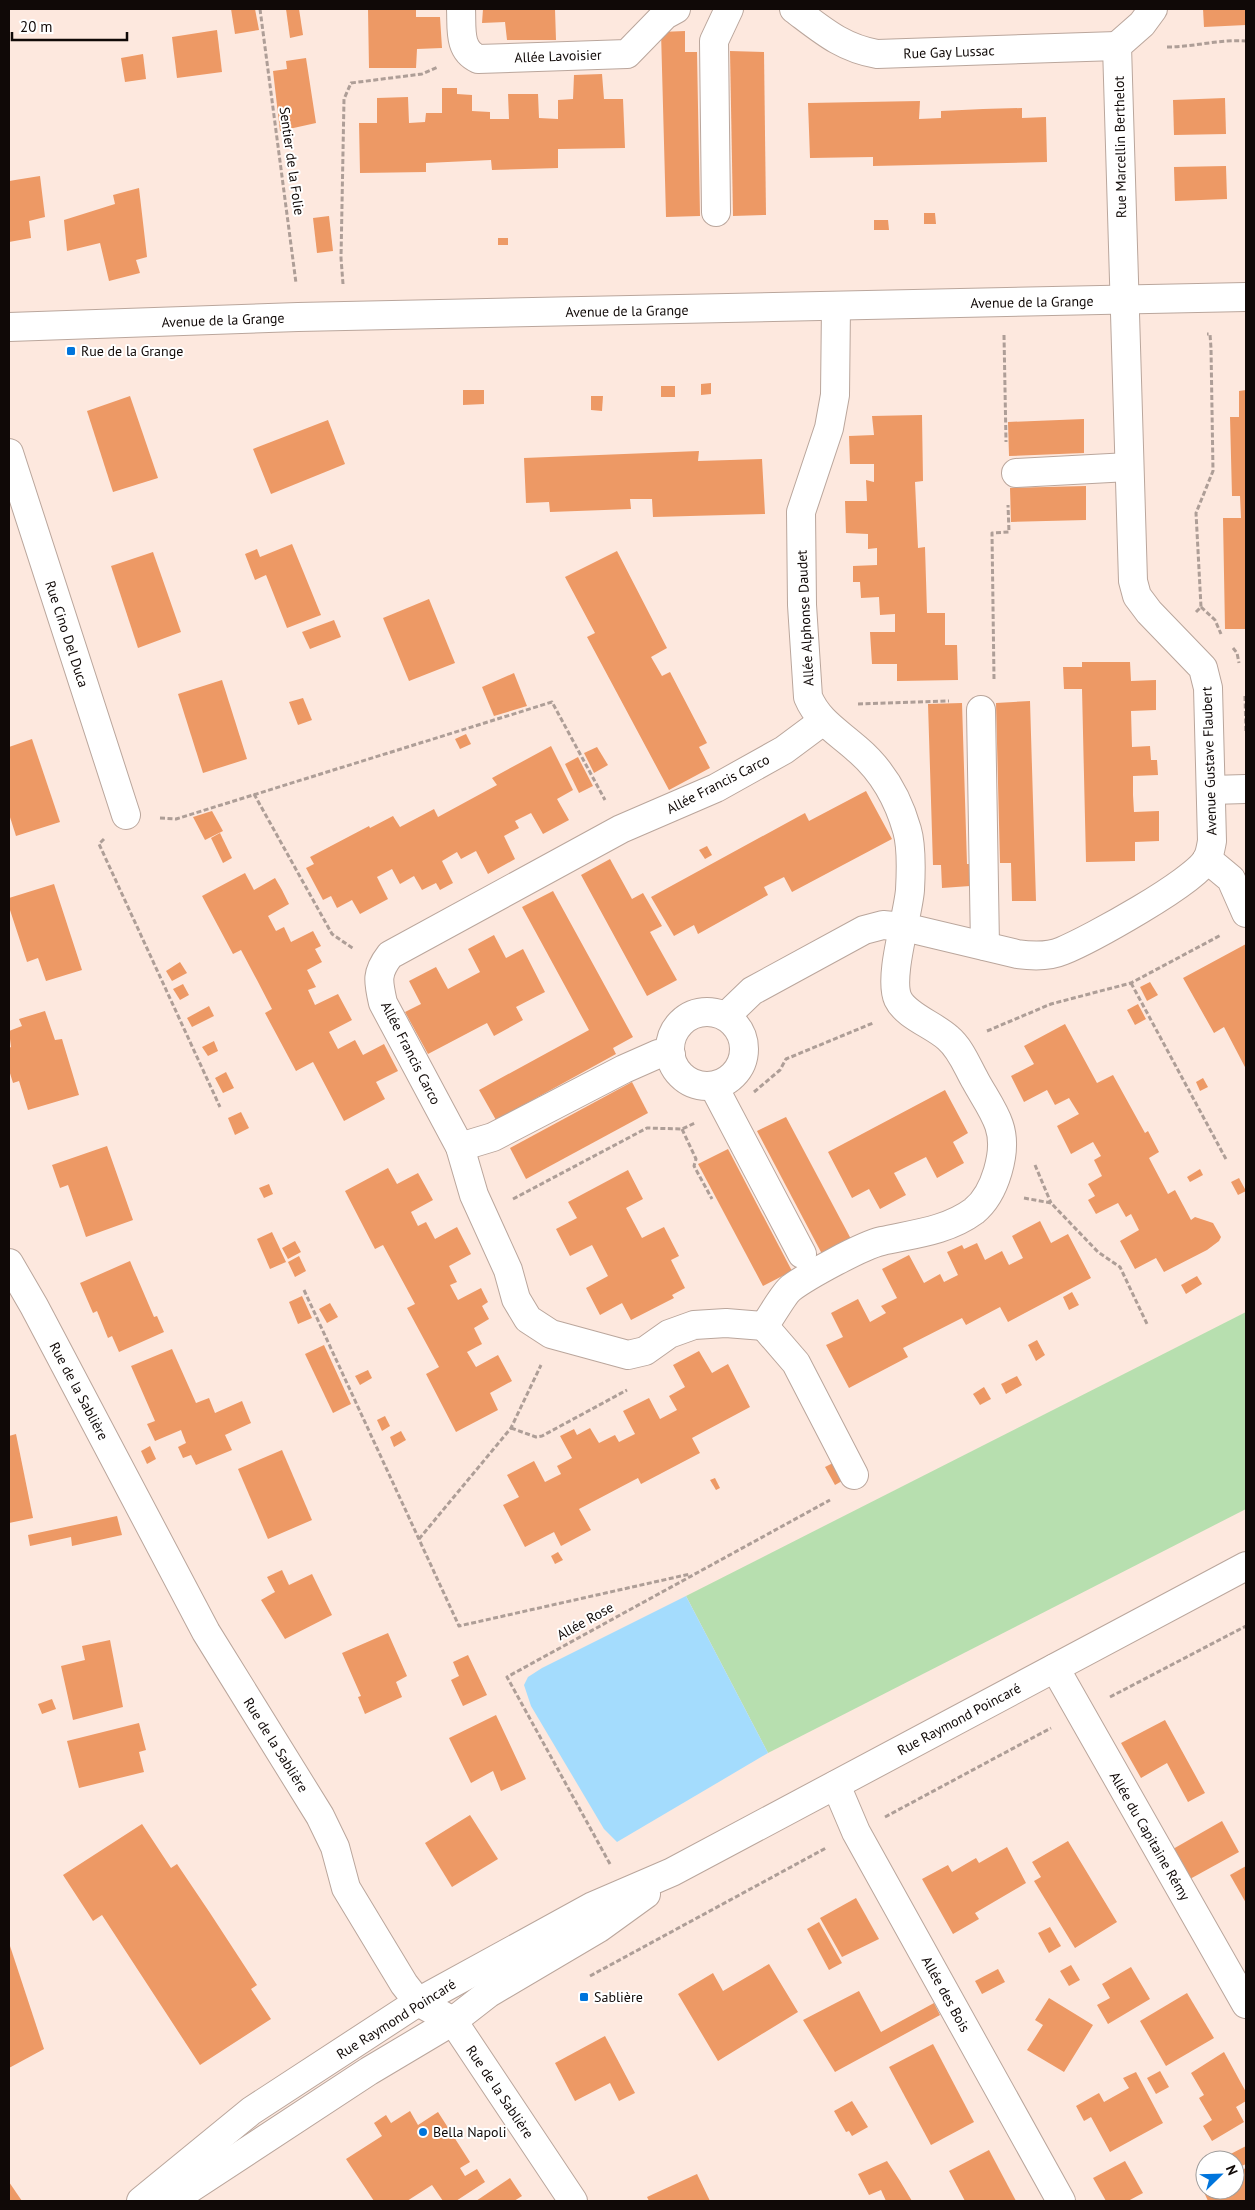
<svg xmlns="http://www.w3.org/2000/svg" width="1255" height="2210" font-family="'PT Sans',sans-serif">
<style>
.green{fill:#b7dfaf}
.water{fill:#a4dcfd}
.building{fill:#ed9965}
.lines{fill:none;stroke-linecap:round;stroke-linejoin:round}
.minor-casing{stroke:#baa69c;stroke-width:30}
.major-casing{stroke:#baa69c;stroke-width:30}
.path{stroke:#ae9e97;stroke-width:3;stroke-dasharray:5 2.5;stroke-linecap:butt}
.minor{stroke:#fff;stroke-width:28}
.major{stroke:#fff;stroke-width:28}
.poi-dot{fill:#0075dc;stroke:#fff;stroke-width:2}
.labels{text-anchor:middle;dominant-baseline:central;stroke-width:4;stroke-linejoin:round;paint-order:stroke}
.street-label{font-size:14px;fill:#100907;stroke:#fff}
.poi-label{font-size:14px;fill:#100907;stroke:#fff;text-anchor:start}
</style>
<rect width="100%" height="100%" fill="#fde8de"/>
<!-- green -->
<path class="green" d="M1246,1312v197l-478,244 -82,-157z"/>
<!-- water -->
<path class="water" d="M686,1596l82,157 -151,89 -13,-13 -73,-123 -7,-21 4,-8 14,-9z"/>
<!-- building -->
<g class="building">
<path d="M231,9h24l4,21 -24,4z"/>
<path d="M286,9h13l4,26 -13,3z"/>
<path d="M368,9h48v8h24l2,31 -25,1 -1,19h-47z"/>
<path d="M483,9h72l1,31h-49l-2,-18 -23,1z"/>
<path d="M1203,9h43v16l-42,2z"/>
<path d="M217,30l5,42 -45,6 -5,-41z"/>
<path d="M685,31v21h12l3,164 -34,1 -5,-185z"/>
<path d="M730,51l34,1 2,163 -33,1z"/>
<path d="M143,54l3,25 -21,3 -4,-24z"/>
<path d="M306,58l10,65 -36,8 -7,-60 14,-2 -1,-8z"/>
<path d="M602,74l2,25h19l2,49 -67,1v19l-66,2 -1,-10 -65,3v9l-66,1 -1,-50h18v-25l31,-1 1,26 16,-1 1,-9h16v-25h15v6l15,1v16l18,1v7h19l-1,-25h30l1,24 19,1v-19l15,-1 1,-24z"/>
<path d="M1225,98l1,36 -52,1 -1,-35z"/>
<path d="M920,101l-1,18 22,-1v-7l42,-2 39,-1v10l24,-1 1,45 -174,4v-9l-63,1 -2,-55z"/>
<path d="M1226,166l1,33 -52,2 -1,-34z"/>
<path d="M40,176l5,41 -16,4 2,17 -22,4v-61z"/>
<path d="M139,188l8,69 -11,3 4,13 -31,8 -9,-38 -33,8 -3,-31 51,-16 -2,-9z"/>
<path d="M924,213h11l1,11h-12z"/>
<path d="M329,216l4,35 -16,2 -4,-35z"/>
<path d="M874,220h14l1,10h-15z"/>
<rect x="498" y="238" width="10" height="7"/>
<path d="M711,383v11l-10,1v-11z"/>
<rect x="661" y="386" width="14" height="11"/>
<path d="M463,390h21v14l-21,1z"/>
<path d="M1246,390v239h-21l-2,-111h18l-1,-22h-8l-2,-79h9v-26z"/>
<path d="M130,396l28,82 -45,14 -26,-81z"/>
<path d="M591,396h12l-1,15 -11,-1z"/>
<path d="M922,415l1,66 -8,1 3,66 7,-1 2,66h18v32h12l1,35 -61,1v-17h-25l-2,-32h25v-18l-15,1 -1,-18 -18,1 -1,-16h-7v-16l24,-1v-17l-9,1v-15l-22,-1 -1,-32h22l-1,-21 8,2v-18h-24l-1,-28 25,-1 -2,-19z"/>
<path d="M1084,419v34l-75,3 -1,-34z"/>
<path d="M328,420l17,44 -74,30 -18,-45z"/>
<path d="M699,451l-1,10 64,-2 3,55 -112,3 -1,-18h-22l1,10 -81,3 -1,-10 -23,1 -2,-45z"/>
<path d="M1086,486v34l-75,2 -1,-34z"/>
<path d="M292,544l29,71 -34,13 -21,-53 -11,5 -10,-26 12,-5 3,8z"/>
<path d="M617,551l50,97 -16,9 11,19 8,-4 37,71 -8,4 11,21 -41,22 -82,-153 8,-4 -30,-56z"/>
<path d="M153,552l28,80 -43,16 -27,-82z"/>
<path d="M429,599l26,64 -46,18 -26,-63z"/>
<path d="M334,620l7,17 -31,12 -8,-17z"/>
<path d="M1082,662h48l1,19 25,-1v30l-25,1 1,36 18,-1 1,14h6l1,15 -25,1v19l1,17 25,-1v30l-24,1v19l-49,1 -4,-173h-18l-1,-22h19z"/>
<path d="M514,673l13,33 -33,10 -12,-29z"/>
<path d="M222,680l25,79 -44,14 -25,-79z"/>
<path d="M303,698l9,22 -14,5 -9,-23z"/>
<path d="M1030,701l6,200h-24l-1,-38h-11l-4,-160z"/>
<path d="M962,703l5,161h3v22l-28,2 -1,-23h-8l-5,-161z"/>
<path d="M466,734l5,10 -11,5 -5,-10z"/>
<path d="M32,739l28,83 -44,14 -7,-22v-67z"/>
<path d="M551,746l22,44 -16,9 12,21 -26,14 -12,-21 -16,8 4,7 -15,8 11,23 -27,15 -12,-23 -15,8 -4,-7 -15,9 11,22 -13,7 -4,-7 -14,7 -8,-14 -14,8 -8,-15 -15,8 11,22 -28,15 -8,-14 -15,8 -6,-12 -8,4 -17,-32 8,-4 -4,-7 59,-31 1,2 23,-12 7,11 34,-18 4,8 59,-32 -5,-7z"/>
<path d="M597,747l11,18 -14,8 -10,-20z"/>
<path d="M578,757l15,29 -14,7 -14,-29z"/>
<path d="M866,791l26,48 -100,53 -8,-15 -20,10 4,8 -70,39 -4,-9 -20,11 -23,-39 154,-84 4,8z"/>
<path d="M212,811l11,20 -18,9 -12,-23z"/>
<path d="M220,833l12,25 -9,5 -12,-25z"/>
<path d="M707,846l5,9 -7,4 -6,-9z"/>
<path d="M610,859l22,40 11,-6 19,33 -12,6 27,48 -30,16 -66,-121z"/>
<path d="M245,873l9,17 21,-12 7,12 7,14 -21,12 8,15 8,-4 7,15 22,-11 8,15 -6,3 7,13 -15,8 9,17 -8,3 7,15 23,-11 14,26 -23,12 9,17 17,-9 8,15 21,-11 14,27 -22,11 9,17 -41,22 -31,-59 -17,9 -31,-58 7,-4 -15,-29 -16,-30 -8,4 -31,-58z"/>
<path d="M54,884l28,86 -36,11 -8,-23 -11,4 -18,-55v-9z"/>
<path d="M553,891l80,146 -20,11 3,6 -120,66 -17,-30 110,-60 -67,-123z"/>
<path d="M494,935l12,23 17,-9 22,43 -29,15 7,13 -29,16 -7,-13 -59,31 -23,-42 16,-8 -12,-23 27,-14 12,22 32,-17 -12,-23z"/>
<path d="M1246,944v125l-22,-42 -10,6 -31,-55z"/>
<path d="M180,962l7,11 -15,8 -6,-10z"/>
<path d="M1150,982l8,13 -11,6 -7,-14z"/>
<path d="M183,984l6,11 -9,5 -7,-11z"/>
<path d="M1138,1004l8,15 -11,6 -8,-15z"/>
<path d="M209,1006l5,10 -22,11 -5,-9z"/>
<path d="M45,1011l10,29 7,-1 17,56 -51,15 -9,-29 -6,2 -4,-13v-22l2,-1 -2,-16 13,-5 -3,-7z"/>
<path d="M1065,1024l32,59 16,-8 32,58 3,-2 11,21 -10,6 19,36 7,-4 16,30 4,-3 18,6 8,14 -2,4 -12,9 -43,22 -8,-14 -21,11 -8,-15 -7,-13 19,-11 -8,-16 -5,3 -8,-14 -22,11 -8,-14 7,-4 -7,-12 14,-8 -8,-16 7,-4 -8,-14 -22,12 -14,-28 22,-12 -10,-16 -14,7 -8,-15 -23,12 -13,-26 23,-12 -10,-18z"/>
<path d="M214,1041l4,10 -10,5 -6,-9z"/>
<path d="M226,1072l8,16 -11,5 -8,-15z"/>
<path d="M1203,1078l5,9 -8,4 -4,-9z"/>
<path d="M632,1082l16,31 -122,66 -16,-31z"/>
<path d="M945,1090l23,43 -15,9 11,21 -27,15 -11,-21 -32,16 12,22 -26,14 -11,-20 -17,9 -24,-46z"/>
<path d="M241,1112l8,16 -14,7 -7,-17z"/>
<path d="M786,1117l65,122 -29,15 -65,-123z"/>
<path d="M107,1146l26,74 -47,17 -18,-52 -8,3 -8,-23z"/>
<path d="M728,1149l64,122 -29,15 -65,-122z"/>
<path d="M388,1168l9,16 21,-11 15,27 -22,12 7,14 8,-4 9,17 22,-12 14,27 -22,12 8,16 -7,3 8,15 23,-12 7,14 -6,4 7,13 -15,9 8,16 -15,8 9,15 22,-12 14,26 -22,12 8,17 -42,22 -30,-58 13,-7 -32,-59 8,-4 -32,-59 -8,4 -30,-58z"/>
<path d="M1200,1169l3,6 -13,7 -3,-5z"/>
<path d="M628,1170l15,29 -17,9 16,30 22,-11 15,29 -8,4 14,28 -13,7 2,3 -43,22 -9,-17 -22,12 -14,-27 22,-12 -16,-31 -22,11 -14,-27 21,-11 -9,-16z"/>
<path d="M1239,1178l7,13 -8,4 -7,-13z"/>
<path d="M269,1184l4,10 -9,4 -5,-10z"/>
<path d="M1040,1221l11,22 17,-9 23,44 -83,44 -8,-15 -34,18 -4,-7 -59,30 5,9 -59,31 -23,-43 17,-8 -12,-24 27,-14 12,23 16,-9 -5,-7 16,-8 -15,-29 27,-14 15,28 16,-9 4,8 14,-7 -11,-23 15,-7 2,4 13,-6 8,17 17,-9 7,14 14,-7 -11,-22z"/>
<path d="M272,1232l14,30 -16,7 -13,-30z"/>
<path d="M295,1241l6,11 -13,7 -6,-11z"/>
<path d="M299,1256l7,15 -11,6 -7,-15z"/>
<path d="M130,1261l24,56 3,-1 7,16 -45,20 -7,-16 -4,2 -11,-27 -4,2 -13,-30z"/>
<path d="M1197,1276l5,8 -16,10 -5,-9z"/>
<path d="M1072,1292l7,13 -10,5 -6,-13z"/>
<path d="M302,1296l10,22 -14,6 -9,-22z"/>
<path d="M330,1303l8,14 -11,6 -8,-14z"/>
<path d="M1037,1340l8,15 -9,6 -8,-16z"/>
<path d="M324,1345l27,59 -18,9 -28,-59z"/>
<path d="M172,1349l24,54 13,-5 6,15 27,-12 9,22 -26,12 7,15 -36,15 -5,-10 -8,3 -5,-11 8,-4 -5,-13 -26,11 -8,-17 8,-3 -24,-55z"/>
<path d="M699,1351l13,22 16,-9 22,43 -58,31 8,15 -59,31 -3,-6 -59,31 12,21 -30,16 -7,-14 -29,15 -22,-42 16,-8 -12,-22 27,-14 11,21 16,-8 -4,-8 15,-8 -12,-22 14,-7 3,6 13,-7 9,15 16,-8 4,7 16,-8 -12,-23 26,-13 11,21 17,-9 -8,-14 16,-9 -12,-22z"/>
<path d="M368,1370l4,8 -12,7 -5,-9z"/>
<path d="M1017,1376l5,9 -16,9 -5,-10z"/>
<path d="M984,1387l7,12 -11,6 -7,-11z"/>
<path d="M385,1416l5,10 -8,5 -5,-11z"/>
<path d="M401,1431l5,9 -12,7 -4,-10z"/>
<path d="M16,1434l17,84 -24,5v-87z"/>
<path d="M150,1446l6,13 -9,5 -6,-13z"/>
<path d="M282,1450l30,70 -44,19 -30,-70z"/>
<path d="M833,1463l9,18 -7,4 -10,-18z"/>
<path d="M715,1478l5,10 -4,2 -6,-10z"/>
<path d="M117,1516l5,19 -50,11 -1,-9 -41,9 -2,-11z"/>
<path d="M558,1552l5,8 -8,4 -4,-8z"/>
<path d="M282,1570l7,15 23,-11 20,41 -47,24 -24,-39 14,-8 -8,-15z"/>
<path d="M388,1633l19,43 -11,6 6,15 -37,17 -7,-17 3,-1 -19,-43z"/>
<path d="M110,1640l13,67 -50,13 -12,-54 24,-6 -3,-14z"/>
<path d="M468,1655l19,40 -24,11 -12,-26 8,-4 -6,-14z"/>
<path d="M52,1699l4,10 -14,5 -4,-10z"/>
<path d="M496,1715l30,64 -25,12 -8,-20 -22,12 -22,-45z"/>
<path d="M1165,1720l40,73 -17,9 -21,-39 -26,15 -20,-35z"/>
<path d="M139,1723l7,27 -7,2 5,20 -65,16 -12,-47z"/>
<path d="M470,1815l28,44 -46,28 -27,-44z"/>
<path d="M1222,1821l17,31 -49,27 -17,-30z"/>
<path d="M142,1824l29,44 6,-4 33,49 47,72 -6,4 20,30 -71,46 -98,-150 -9,6 -30,-46z"/>
<path d="M1068,1841l49,81 -42,26 -41,-67 7,-4 -9,-15z"/>
<path d="M1007,1847l19,36 -51,30 4,6 -26,15 -31,-55 26,-14 4,7 24,-14 3,5z"/>
<path d="M1246,1866v37l-16,-28z"/>
<path d="M856,1898l23,41 -37,18 -22,-39z"/>
<path d="M819,1922l23,41 -13,7 -22,-41z"/>
<path d="M1050,1927l11,19 -12,7 -11,-20z"/>
<path d="M9,1943l35,106 -35,19z"/>
<path d="M769,1964l29,48 -80,49 -40,-67 35,-21 10,18z"/>
<path d="M1071,1965l9,15 -11,6 -9,-15z"/>
<path d="M1131,1967l19,32 -42,25 -11,-19 13,-7 -8,-14z"/>
<path d="M998,1969l7,13 -23,12 -7,-13z"/>
<path d="M859,1991l22,41 53,-29 6,12 -105,57 -32,-52z"/>
<path d="M1187,1993l27,45 -48,28 -26,-45z"/>
<path d="M1049,1998l44,27 -29,47 -37,-22 16,-25 -8,-5z"/>
<path d="M605,2036l30,57 -16,8 -9,-18 -35,18 -20,-38z"/>
<path d="M933,2044l41,78 -43,23 -42,-78z"/>
<path d="M1224,2052l22,40v9l-10,6 8,15 -32,19 -9,-15 9,-6 -13,-22 5,-3 -13,-22z"/>
<path d="M1160,2071l9,16 -13,7 -9,-16z"/>
<path d="M1136,2072l27,51 -53,29 -19,-35 -7,4 -8,-15 23,-13 5,9 25,-14 -6,-10z"/>
<path d="M852,2101l16,26 -16,9 -3,-5 -3,1 -12,-21z"/>
<path d="M410,2111l8,14 20,-13 32,50 -10,6 5,8 12,-7 8,13 -29,19h-13l-11,-16 -25,16h-33l-28,-42 36,-23 -8,-13 12,-8 5,8z"/>
<path d="M1246,2146v18l-11,5v-9h-16z"/>
<path d="M989,2150l27,51h-51l-16,-30z"/>
<path d="M887,2161l13,20 12,20h-26l-5,-11 -12,5 -11,-21z"/>
<path d="M1125,2161l18,32 -15,8h-22l-13,-23z"/>
<path d="M1246,2168v33h-38l-6,-13 3,-1v3h30v-17z"/>
<path d="M697,2174l13,27h-61l-2,-4z"/>
<path d="M510,2178l12,18 -8,5h-38z"/>
<path d="M9,2182l13,19h-13z"/>
</g>
<g class="lines">
<defs>
<g id="minor">
<path d="M461,9c1,19 -3,41 17,50l149,-5 38,-39 11,-6"/>
<path d="M794,9c28,21 48,39 83,45l240,-8"/>
<path d="M716,212l-2,-171 15,-32"/>
<path d="M9,327l289,-10 948,-20"/>
<path d="M9,453l117,362"/>
<path d="M1016,473l113,-6"/>
<path d="M981,710l4,236"/>
<path d="M1211,790l35,-1"/>
<path d="M1207,859l24,20 15,34"/>
<circle cx="707" cy="1049" r="37"/>
<path d="M726,1016l26,-25 112,-61 19,-5 21,2 113,27c14,2 31,3 45,-3 27,-11 133,-69 145,-92 3,-5 4,-13 5,-18l-4,-153 -5,-20 -54,-56 -12,-16 -4,-15 -16,-535 25,-22 11,-15"/>
<path d="M714,1087l88,167"/>
<path d="M460,1147l33,-10 131,-68 34,-15 13,1"/>
<path d="M9,1263l25,43 172,326 114,184 15,31 11,41 58,96 14,18 35,19 120,180"/>
<path d="M764,1326c7,-9 20,-33 27,-38 16,-12 72,-43 91,-47 31,-7 65,-10 92,-30 21,-17 34,-60 25,-86 -5,-15 -16,-30 -24,-45 -8,-14 -14,-31 -27,-42 -14,-13 -42,-22 -50,-39 -10,-22 10,-83 12,-109 1,-18 2,-43 -3,-60 -9,-32 -24,-59 -50,-81 -19,-17 -39,-28 -49,-52l-6,-92 -1,-93 28,-84 6,-33 1,-89"/>
<path d="M764,1326l-38,-3 -32,2 -25,9 -24,17 -17,4 -77,-21 -23,-15 -12,-20 -8,-29 -34,-75 -14,-48 -77,-144c-5,-22 -7,-30 7,-48l231,-126 95,-41 68,-38 39,-29"/>
<path d="M764,1326l32,37 58,112"/>
<path d="M1055,1668l191,336"/>
<path d="M836,1785l20,47 205,369"/>
</g>
<g id="major">
<path d="M141,2201l110,-90 167,-109 175,-96 79,-34 574,-306"/>
<path d="M171,2201l198,-130 84,-50 36,-28 110,-65 47,-34"/>
</g>
</defs>
<!-- minor casing -->
<use href="#minor" class="minor-casing"/>
<!-- major casing -->
<use href="#major" class="major-casing"/>
<!-- path -->
<g class="path">
<path d="M260,9l36,274"/>
<path d="M1167,47c27,0 53,-8 79,-6"/>
<path d="M343,284l-2,-26 3,-159 7,-16 71,-9 16,-7"/>
<path d="M1004,335l2,107"/>
<path d="M1201,607l14,13 6,14"/>
<path d="M1196,612l5,-5 -5,-94 17,-42 -2,-123 -1,-14h-3"/>
<path d="M1233,648l4,5 2,10"/>
<path d="M994,679l-2,-146 17,-1 -1,-27"/>
<path d="M1245,696l1,37"/>
<path d="M858,704l91,-3"/>
<path d="M254,794l78,140 22,15"/>
<path d="M160,818l16,1 376,-117 53,98"/>
<path d="M104,839l-5,5 121,263"/>
<path d="M1131,983l96,178"/>
<path d="M987,1031l64,-27 80,-21 90,-48"/>
<path d="M754,1092l26,-22 6,-11 87,-36"/>
<path d="M682,1129l14,30 -2,7 18,33"/>
<path d="M1035,1165l16,38"/>
<path d="M1024,1198l27,5 47,49 22,15 27,57"/>
<path d="M513,1199l134,-71 35,1 13,-6"/>
<path d="M304,1290l155,336 231,-52"/>
<path d="M511,1428l25,9 6,-1 85,-46"/>
<path d="M419,1539l92,-111 30,-63"/>
<path d="M1110,1697l136,-71"/>
<path d="M885,1817l166,-89"/>
<path d="M610,1864l-103,-187 323,-177"/>
<path d="M590,1976l236,-128"/>
</g>
<!-- minor -->
<use href="#minor" class="minor"/>
<!-- major -->
<use href="#major" class="major"/>
</g>
<!-- markers -->
<g class="poi-dot">
<rect x="66" y="346" width="10" height="10" rx="2.5"/>
<rect x="579" y="1992" width="10" height="10" rx="2.5"/>
<circle cx="423" cy="2132" r="5"/>
</g>
<g class="labels">
<!-- street labels -->
<g class="street-label">
<text transform="translate(949 52) rotate(-2)">Rue Gay Lussac</text>
<text transform="translate(558 56) rotate(-2)">Allée Lavoisier</text>
<text transform="translate(1120 147) rotate(-91)">Rue Marcellin Berthelot</text>
<text transform="translate(292 161) rotate(82)">Sentier de la Folie</text>
<text transform="translate(1032 302) rotate(-1)">Avenue de la Grange</text>
<text transform="translate(627 311) rotate(-1)">Avenue de la Grange</text>
<text transform="translate(223 320) rotate(-2)">Avenue de la Grange</text>
<text transform="translate(805 618) rotate(-93)">Allée Alphonse Daudet</text>
<text transform="translate(67 634) rotate(72)">Rue Cino Del Duca</text>
<text transform="translate(1209 761) rotate(-92)">Avenue Gustave Flaubert</text>
<text transform="translate(718 784) rotate(-27)">Allée Francis Carco</text>
<text transform="translate(411 1053) rotate(63)">Allée Francis Carco</text>
<text transform="translate(79 1391) rotate(62)">Rue de la Sablière</text>
<text transform="translate(585 1621) rotate(-29)">Allée Rose</text>
<text transform="translate(959 1719) rotate(-28)">Rue Raymond Poincaré</text>
<text transform="translate(276 1745) rotate(58)">Rue de la Sablière</text>
<text transform="translate(1150 1836) rotate(60)">Allée du Capitaine Rémy</text>
<text transform="translate(946 1994) rotate(61)">Allée des Bois</text>
<text transform="translate(396 2019) rotate(-32)">Rue Raymond Poincaré</text>
<text transform="translate(500 2092) rotate(56)">Rue de la Sablière</text>
</g>
<!-- poi labels -->
<g class="poi-label">
<text x="81" y="351">Rue de la Grange</text>
<text x="594" y="1997">Sablière</text>
<text x="433" y="2132">Bella Napoli</text>
</g>
</g>
<!-- border -->
<rect width="1255" height="2210" fill="none" stroke="#100907" stroke-width="20"/>
<!-- north arrow -->
<g transform="translate(1220 2175) rotate(67)"><circle r="24" fill="#ffffff" stroke="#9f9d9c"/>
<path d="M0-4L9 19L0 12L-9 19Z" fill="#0075dc"/>
<text y="-8" font-size="14" font-weight="bold" text-anchor="middle" fill="#100907">N</text>
</g>
<!-- scale -->
<path d="M12 32v8h115v-8" fill="none" stroke="#100907" stroke-width="2.5"/>
<text x="20" y="32" font-size="15" fill="#100907" stroke="#ffffff" stroke-width="4" paint-order="stroke">20 m</text>
</svg>
